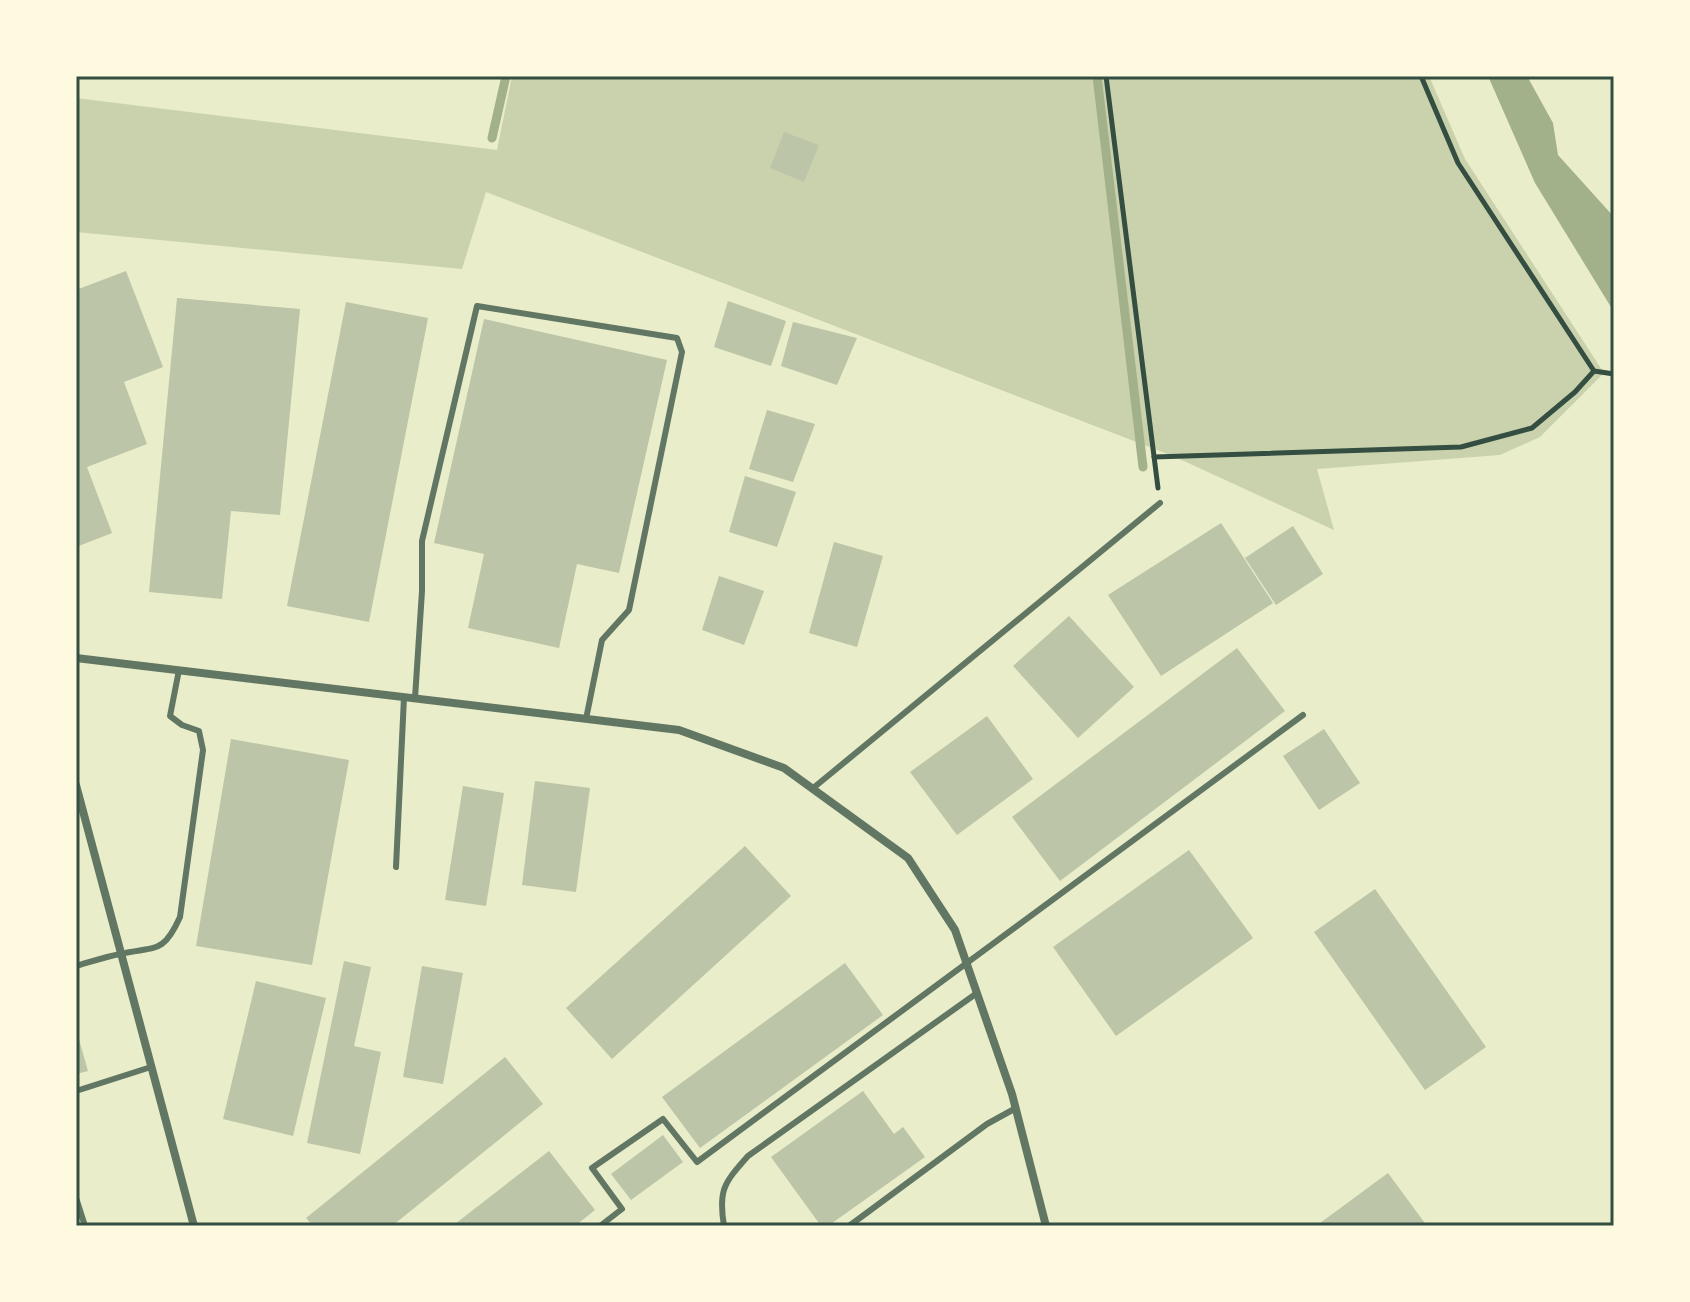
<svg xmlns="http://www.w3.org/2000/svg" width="1690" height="1302" font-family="'Sofia Sans Condensed',sans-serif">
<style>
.green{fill:#cad2ad}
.water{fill:#a3b18a}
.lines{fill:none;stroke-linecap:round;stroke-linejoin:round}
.stream{stroke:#a3b18a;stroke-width:9}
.building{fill:#bcc5a7}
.path{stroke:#344e41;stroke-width:5}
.service{stroke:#617663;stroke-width:6}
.minor{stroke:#617663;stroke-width:8}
.neatline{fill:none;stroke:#344e41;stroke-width:3}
</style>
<rect width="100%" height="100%" fill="#e9edc9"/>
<!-- green -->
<path class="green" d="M512,76h917l36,83 139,214 -64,64 -40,18 -183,14 17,61 -161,-74 -687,-264 -24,77 -386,-37v-134l421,52z"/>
<!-- water -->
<path class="water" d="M1488,76h39l26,47 5,32 56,62v95l-79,-129z"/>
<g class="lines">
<!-- stream -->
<g class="stream">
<path d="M1097,76l46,391"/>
<path d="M492,138l14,-62"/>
</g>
</g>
<!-- building -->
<g class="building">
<path d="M784,132l35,13 -15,37 -34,-14z"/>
<path d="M126,271l37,96 -39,15 23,62 -60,23 25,66 -36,14v-257z"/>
<path d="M177,298l123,11 -20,206 -49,-4 -9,88 -73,-7z"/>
<path d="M728,301l58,20 -15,45 -57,-19z"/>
<path d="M346,302l82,16 -59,304 -82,-16z"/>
<path d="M484,319l183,41 -48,213 -42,-9 -18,84 -91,-20 16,-74 -50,-11z"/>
<path d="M793,322l64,16 -20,47 -56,-19z"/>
<path d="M767,410l48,14 -22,58 -44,-13z"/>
<path d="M745,476l51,16 -19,55 -48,-15z"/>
<path d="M1221,523l52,80 -112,73 -53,-81z"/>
<path d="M1293,526l30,48 -47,31 -31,-47z"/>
<path d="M834,542l49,14 -26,91 -48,-14z"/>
<path d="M719,576l45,15 -20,54 -42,-15z"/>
<path d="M1069,616l65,71 -56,51 -65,-72z"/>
<path d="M1237,648l48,63 -225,170 -48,-64z"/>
<path d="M987,716l46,63 -76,56 -47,-63z"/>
<path d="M1324,729l36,54 -41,27 -36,-54z"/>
<path d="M231,739l118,21 -37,205 -116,-19z"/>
<path d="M535,781l55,7 -14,104 -54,-7z"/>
<path d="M463,786l41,7 -18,113 -41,-6z"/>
<path d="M745,846l46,50 -179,163 -46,-51z"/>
<path d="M1189,850l64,88 -137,98 -63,-89z"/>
<path d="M1375,889l111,158 -61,43 -111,-158z"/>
<path d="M344,961l27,6 -17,79 27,6 -21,102 -53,-11z"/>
<path d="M845,963l38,52 -183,133 -38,-51z"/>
<path d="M422,966l41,7 -20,111 -40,-7z"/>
<path d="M256,981l70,17 -33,138 -70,-17z"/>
<path d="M76,1029l12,42 -12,3z"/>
<path d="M505,1057l38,47 -151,122h-79l-7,-8z"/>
<path d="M863,1091l31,43 9,-7 22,30 -97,69h-7l-50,-69z"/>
<path d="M663,1135l20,27 -52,38 -20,-26z"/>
<path d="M549,1151l46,59 -20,16h-118l-2,-2z"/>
<path d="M1388,1173l39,53h-111z"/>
</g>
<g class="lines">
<!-- path -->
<g class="path">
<path d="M1106,76l52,412"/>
<path d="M1421,76l37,87 136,208 20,3"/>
<path d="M1154,457l307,-10 71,-19 43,-36 19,-21"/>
</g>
<!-- service -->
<g class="service">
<path d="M415,698l7,-107v-50l55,-235 200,32 5,14 -53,258 -27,30 -16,79"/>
<path d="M812,789l348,-286"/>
<path d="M396,867l8,-170"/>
<path d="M76,966c14,-4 29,-9 44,-12 35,-8 43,1 60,-37l23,-167 -4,-19 -17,-6 -12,-9 9,-46"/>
<path d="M76,1091l75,-24"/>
<path d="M76,1198l9,28"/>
<path d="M600,1226l22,-17 -30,-41 71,-49 34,43 606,-447"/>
<path d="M724,1226c-6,-36 0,-43 24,-70l229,-163"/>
<path d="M849,1226l138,-102 29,-16"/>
</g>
<!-- minor -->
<g class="minor">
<path d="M76,658l603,72 105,38 124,90 47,72 57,164 34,132"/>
<path d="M76,785l118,441"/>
</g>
</g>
<!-- border -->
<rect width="1690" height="1302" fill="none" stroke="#fefae0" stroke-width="156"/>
<rect x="78" y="78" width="1534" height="1146" class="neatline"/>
</svg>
